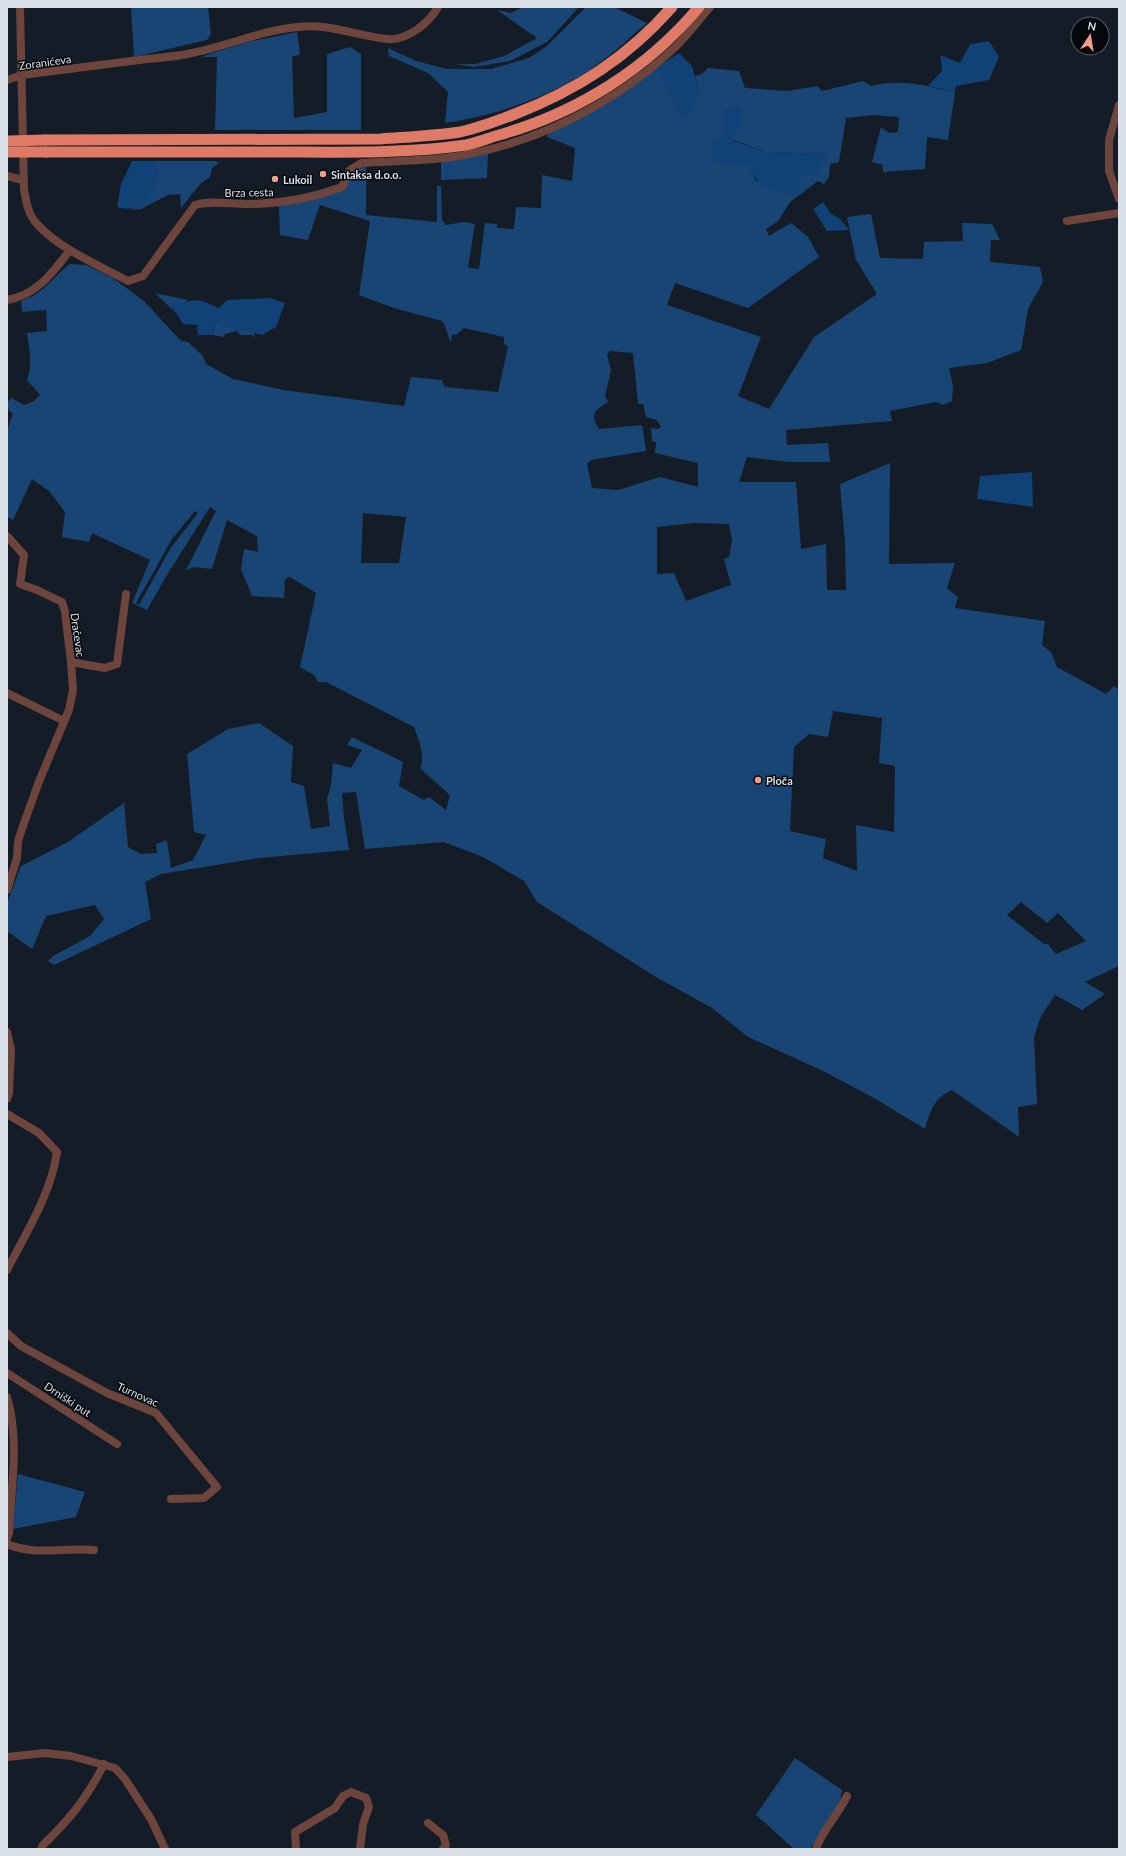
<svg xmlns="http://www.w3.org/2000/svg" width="1126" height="1856" font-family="Lato,sans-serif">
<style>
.green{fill:#194575;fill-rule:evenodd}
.forest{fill:#104277}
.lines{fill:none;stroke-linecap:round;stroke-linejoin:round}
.minor{stroke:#6d453c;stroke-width:8}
.highway{stroke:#de7a65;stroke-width:11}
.highway-bridge{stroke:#de7a65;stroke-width:11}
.poi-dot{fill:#f49d8b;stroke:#04070b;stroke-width:1.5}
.labels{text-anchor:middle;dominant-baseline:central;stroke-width:3;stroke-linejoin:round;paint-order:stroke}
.street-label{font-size:11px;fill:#dae0e8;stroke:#04070b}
.poi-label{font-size:11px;font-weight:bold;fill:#dae0e8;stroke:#04070b;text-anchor:start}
</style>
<rect width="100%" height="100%" fill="#141d27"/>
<!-- green -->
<g class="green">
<path d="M131,7h77l3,27 -4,6 -73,17z"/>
<path d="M523,7h56l-32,35 -37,19 -36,6 -19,-3h20l29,-8 33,-18 -40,-28 14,3z"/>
<path d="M586,7h28l33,16c-21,18 -41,37 -65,52 -42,25 -89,41 -137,48l3,-31 -20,-19 -39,-17 -1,-8 28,13 31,8h44l38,-11 18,-12z"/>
<path d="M297,32l3,22 -8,3 2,61 33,-6v-58l23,-7 11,7v76h-146l2,-73h-14v-1l45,-14z"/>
<path d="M657,67l42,25 -4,-16 7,-2 6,-6 31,3 6,17 42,3 30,-5 5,5 41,-10 8,5c30,-8 54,0 84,6l-7,48 -21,-3 -2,32 -42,3v-7l-11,-3 9,-35 8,6 9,-1 1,-15 -25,-2 -28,3 -7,44 -9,2 -1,13 -5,7 -6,-3 -28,21 -12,19 -12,8 3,7 22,-13 17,14 11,20 -71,51 -73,-25 -8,22 94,32 -23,59 31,13 45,-72 63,-43 -21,-34 -9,-43 24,-3 9,44 43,1 1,-17 39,-1 -1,-18 30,1 8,16h-9l-1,22 50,5 3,15 -15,27 -7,41 -34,13 -38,5 4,18 -1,15 -9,4 -7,-3 -46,9 2,10 -106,9 1,15 41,-2 2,19h-42l-41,-5 -8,25h57l5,67 25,-5 1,46h19l-1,-48 -5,-58 50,-21 -1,101 66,-1 -8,25 11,9 -3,11 90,13 -3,24 9,7 6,15 49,27 8,-8 5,4v276l-34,16 20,12 -23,16 -27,-15 -14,21 -7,21 3,67 -19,3 1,30 -67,-47c-19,9 -21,20 -27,39l-51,-31 -51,-27 -75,-34 -36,-29 -56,-31 -119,-75 -13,-21 -41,-24 -39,-15 -79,7 -9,-57 -14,1 2,25 5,32 -90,8 -98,16 -16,8 6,37 -97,46 -6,-4 5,-5 37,-20 14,-17 -9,-14 -49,11 -14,33 -25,-18v-28l14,-37 47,-24 56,-39 4,44 13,7 16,-1 -1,-9 11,-4 4,28 22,-8 13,-25 -12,-3 -7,-78 41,-25 31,-6 34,23 -2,36 13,4 7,43 19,-3 -3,-27 4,-14 2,-22 18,5 11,-18 -15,-5 5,-8 51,25 -4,24 25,14 5,-3 17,13 4,-15 -30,-27c6,-11 -2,-30 -6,-41l-88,-45h-8l-4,-7 -14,-8 16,-74 -26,-16 -5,2 -1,19 -32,-2 -11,-27 3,-20 14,3 -1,-16 -30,-16 -15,49 -17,-2 -9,3 30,-59 -6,-4 -43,68 -20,35 -15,-7 18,-43 -58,-27 -3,9 -27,-5 3,-25 -16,-21 -17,-12 -19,41 -6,-3v-86l6,-18 -4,-2 -2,-8 4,-5 13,7 10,-4 6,-6 -13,-15c6,-15 2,-32 0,-47l20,-2 -1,-21 -24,2 -1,-11 12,-5 11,-8 25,-24 17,1 27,13 31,23 37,40 7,1 15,14 3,8 27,15 50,11 121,16 7,-29 31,3 3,7 53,5 10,-45 -4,-3v-7l-40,-9 -8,7 -4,-1 -1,9c-4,-7 -4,-16 -9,-22l-48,-13 -35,-13 11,-74 -50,-16 -12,35 -28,-5 -1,-30 51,-10 24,-25 12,-5v50l71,7v-36h4l1,34 4,5 18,-3 11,2 -7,44 11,1 6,-46 12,1v4l17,1 2,-22 25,1 1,-33 30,6 3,-33 -28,-11 1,-3c41,-19 75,-38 109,-67zM740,125l-9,14 34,13 62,2 -26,22 -45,5 -8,-16 -37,-21 12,-6zM610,351l23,2 5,51h5l3,13 11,3 4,7 -3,2 -7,-1 1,13 4,1 -1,11 43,10v24l-38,-10 -42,13 -26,-2 -5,-24 4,-4 55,-9 -4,-26 -43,4c-10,-15 -4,-19 9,-27l-3,-6 6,-25 -4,-17zM195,511l3,2 -28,36 -31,56 -3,-2 36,-64zM363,513l43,4 -7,46h-38zM695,523l34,1 3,16 -3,17 -5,2 7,26 -45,16 -12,-28 -17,1v-47zM833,711l49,7 -3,45 16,3 -1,66 -38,-7 1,46 -34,-13 3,-19 -36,-8 4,-84 15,-13 19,3zM1021,902l26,21 11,-10 28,28 -30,13 -8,-10h-4l-37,-29z"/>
<path d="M488,153l-1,25 -46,2v-20z"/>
<path d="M154,161h60l5,2 -7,5 -2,9 -10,7 -19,24 -1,-14 -12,1 -27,14 -13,1 13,-4 18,-30z"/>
<path d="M155,293l33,7 -5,4 -12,2 6,8z"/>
<path d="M221,319l33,14 1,5 -3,-3h-12l-3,-4 -12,3 -1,3 -11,-2 1,-9z"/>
<path d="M18,1474l67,18 -9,25 -63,12z"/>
<path d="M795,1758l47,32 -4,24 -28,35h-16l-38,-34z"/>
</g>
<!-- forest -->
<g class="forest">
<path d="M989,41l10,16 -10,23 -33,6 -1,6 -27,-6 14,-15 -2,-16 20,8 10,-19z"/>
<path d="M679,53l13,13 7,26 -8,22 -9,5 -25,-52z"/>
<path d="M741,107l-1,18 -8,15 33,12 62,2 -10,21 -16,1 -3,18c-28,-1 -36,-3 -51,-29l-31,-2 -2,-4 -3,-15 12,-6v-30z"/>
<path d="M132,161h22l5,15c-9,22 -15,38 -42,31l4,-23z"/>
<path d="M823,202l8,12 8,4 10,12 -22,1 -14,-22z"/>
<path d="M270,298l15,5 -9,24 -14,8 -33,-8 -8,-8 -7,7 -1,9h-15l-1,-10 -14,-1 -12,-19 5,-4 7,3c11,-8 24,-2 36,4l8,-8z"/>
<path d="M1032,472l1,35 -56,-8 3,-23z"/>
</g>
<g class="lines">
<!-- minor -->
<g class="minor">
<path d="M20,7l4,182c2,12 4,26 13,35 21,24 63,42 91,57l15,-5 52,-71c16,-5 35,-1 52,-1 32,0 65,-6 95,-17l8,-17 11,-7c30,-2 61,-2 91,-6 81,-12 160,-52 220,-107 14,-12 26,-29 38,-43"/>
<path d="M7,80l15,-5c39,-5 78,-10 117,-15 17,-2 36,-3 53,-7 36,-7 70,-23 106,-26 31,-4 59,9 89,12 20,2 42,-16 51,-32"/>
<path d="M1119,105l-10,35v31l10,28"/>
<path d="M7,176l16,4"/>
<path d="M1067,221l52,-8"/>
<path d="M7,300c30,-5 46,-28 63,-50"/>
<path d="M7,536l17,19 -4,29 17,6 25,12 3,10 6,50 2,28 -4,20 -29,69 -16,44 -6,18 -1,17 -10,32"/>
<path d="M71,662l34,6 12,-4 9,-70"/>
<path d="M7,693l57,28"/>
<path d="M7,1032l4,17 -2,44 -2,6"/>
<path d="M7,1114l32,19 18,19c-6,42 -31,81 -50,118"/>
<path d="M7,1333l14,13 86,47 49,20 61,74 -13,11 -33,1"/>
<path d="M7,1373l110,71"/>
<path d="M7,1397c13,44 4,91 2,136l-2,6"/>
<path d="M7,1544c27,12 58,3 87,6"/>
<path d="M7,1757l38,-4 26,3 44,12 10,11 26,40 14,30"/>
<path d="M428,1823l15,12 3,10 -3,4"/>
<path d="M41,1849l2,-4c27,-26 44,-47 61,-81"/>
<path d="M296,1849l-1,-17 40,-24 8,-12 8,-4 15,6 3,9 -6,17 -3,25"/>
<path d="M816,1849c7,-20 22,-34 31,-53"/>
</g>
<!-- highway -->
<g class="highway">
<path d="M45,140l336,-1c26,-2 52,-3 79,-7 18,-4 37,-11 55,-18 62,-24 113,-57 157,-107"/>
<path d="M46,152c76,0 152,0 228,0 62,0 130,2 192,-7 11,-2 22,-7 33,-10 78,-22 148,-66 200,-128"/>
</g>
<!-- highway-bridge -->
<g class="highway-bridge">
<path d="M8,141l37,-1"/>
<path d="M7,152h39"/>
</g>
</g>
<!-- markers -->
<g class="poi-dot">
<circle cx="323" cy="174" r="4"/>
<circle cx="275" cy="179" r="4"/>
<circle cx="758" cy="780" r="4"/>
</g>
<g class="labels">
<!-- street labels -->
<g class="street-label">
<text transform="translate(45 62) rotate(-8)">Zoranićeva</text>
<text transform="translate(249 192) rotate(-1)">Brza cesta</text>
<text transform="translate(78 635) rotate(82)">Dračevac</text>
<text transform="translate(138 1394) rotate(24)">Turnovac</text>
<text transform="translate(68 1399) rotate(33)">Drniški put</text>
</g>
<!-- poi labels -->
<g class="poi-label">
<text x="331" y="174">Sintaksa d.o.o.</text>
<text x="283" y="179">Lukoil</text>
<text x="766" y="780">Ploča</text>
</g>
</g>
<!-- border -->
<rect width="1126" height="1856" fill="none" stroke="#dae0e8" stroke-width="16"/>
<!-- north arrow -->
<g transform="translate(1090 36) rotate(12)"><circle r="19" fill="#04070b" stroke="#5a5e63"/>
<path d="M0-3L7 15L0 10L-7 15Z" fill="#f49d8b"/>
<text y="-6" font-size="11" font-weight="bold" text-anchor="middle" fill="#dae0e8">N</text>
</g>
</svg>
